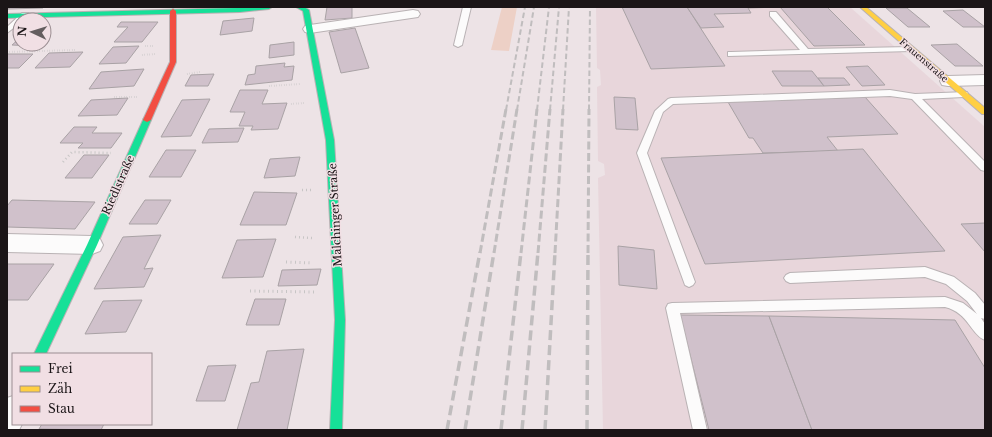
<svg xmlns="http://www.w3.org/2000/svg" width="992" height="437" font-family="'Libre Baskerville',serif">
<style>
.built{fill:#e8d6db}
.green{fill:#edd0c6}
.building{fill:#d0c1cb;stroke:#a9a2a5}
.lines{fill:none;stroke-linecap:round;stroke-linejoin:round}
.lane-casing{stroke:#b9b2b4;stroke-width:2}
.street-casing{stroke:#b9b2b4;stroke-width:2}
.fast-casing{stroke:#b9b2b4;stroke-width:2}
.slow-casing{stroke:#b9b2b4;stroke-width:2}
.jam-casing{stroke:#b9b2b4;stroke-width:2}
.path-far2{stroke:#c7c5c5;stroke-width:2;stroke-dasharray:0.5 2;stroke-linecap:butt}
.path-far1{stroke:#c7c5c5;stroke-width:2.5;stroke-dasharray:1 3;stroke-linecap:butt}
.path{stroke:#c7c5c5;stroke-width:3;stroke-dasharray:1 3.5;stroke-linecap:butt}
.lane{fill:#fcfbfb;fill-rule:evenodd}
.street{fill:#fcfbfb;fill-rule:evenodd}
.fast{fill:#16e098;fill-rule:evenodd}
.slow{fill:#ffcf43;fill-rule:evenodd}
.jam{fill:#f24e42;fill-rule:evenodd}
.rail-far2{stroke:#c0bdbe;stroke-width:2;stroke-dasharray:5.5 3;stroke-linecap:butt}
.rail-far1{stroke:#c0bdbe;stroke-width:3;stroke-dasharray:8 3.5;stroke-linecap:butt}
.rail{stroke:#c0bdbe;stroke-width:3.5;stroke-dasharray:10 5;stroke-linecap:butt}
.labels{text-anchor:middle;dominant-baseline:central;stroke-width:3;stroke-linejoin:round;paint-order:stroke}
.far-street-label{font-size:9px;fill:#1b1517;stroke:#f1dfe4}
.street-label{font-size:11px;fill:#1b1517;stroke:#f1dfe4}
</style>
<rect width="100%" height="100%" fill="#ede3e6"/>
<!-- built -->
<path class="built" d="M596,7h254l135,120v303h-382l-5,-252 7,-3 -1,-11 -6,-3 -1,-74 4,-2 -1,-15 -3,-2z"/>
<!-- green -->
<path class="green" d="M502,7h15l-8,44 -18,-1z"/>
<!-- building -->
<g class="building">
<path d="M11,7h33l-1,1 -35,1z"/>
<path d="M327,7h25v11l-27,2z"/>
<path d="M622,7h65l38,59 -74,3z"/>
<path d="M687,7h93l-32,1 3,5 -37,1 10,13 -23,1z"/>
<path d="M780,7h47l38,38 -51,1z"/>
<path d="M886,8h21l23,19h-22z"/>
<path d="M963,10l22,17h-22l-20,-16z"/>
<path d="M254,18l-2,13 -32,4 3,-14z"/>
<path d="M121,22h37l-16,20h-28l14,-15h-11z"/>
<path d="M355,28l14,40 -28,5 -12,-41z"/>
<path d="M20,38v6h15l-1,2 -22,-1z"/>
<path d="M294,42v13l-25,3 1,-13z"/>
<path d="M957,44l26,22h-28l-24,-21z"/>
<path d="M139,46l-13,17 -27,1 14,-17z"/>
<path d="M83,52l-13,15 -35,1 14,-15z"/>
<path d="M7,54h26l-14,14h-12z"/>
<path d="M285,63l-1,4 10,-1 -2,14 -47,5 3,-10 7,-1 1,-8z"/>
<path d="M868,66l17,19 -23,1 -16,-19z"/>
<path d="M144,69l-10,17 -45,3 12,-17z"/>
<path d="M772,71h40l12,15h-42z"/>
<path d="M214,74l-6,12h-23l6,-11z"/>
<path d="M818,78h26l6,7 -26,1z"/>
<path d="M240,90h28l-6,14 25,-1 -9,26 -27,1 2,-4h-14l6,-14h-15z"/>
<path d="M614,97l21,1 3,32 -22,-1z"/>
<path d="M865,97l33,37 -71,3 11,14 -75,2 -10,-15h-4l-21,-36z"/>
<path d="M128,98l-11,17 -39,1 13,-16z"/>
<path d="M210,99l-19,37 -30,1 21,-37z"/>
<path d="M74,127h23l-5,6h30l-11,15h-33l5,-5h-23z"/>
<path d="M244,128l-6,14 -36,1 7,-14z"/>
<path d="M863,149l82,102 -240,13 -44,-106z"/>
<path d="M166,150h30l-15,27h-32z"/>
<path d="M84,155h25l-17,23h-27z"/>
<path d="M300,157l-5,19 -31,2 6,-19z"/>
<path d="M254,192l43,1 -11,32h-46z"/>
<path d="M12,200l83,2 -20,27 -68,-2v-21z"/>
<path d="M145,200h26l-14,24h-28z"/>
<path d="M985,223v29l-24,-28z"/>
<path d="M161,235l-17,34 9,-1 -9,19 -50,2 29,-52z"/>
<path d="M276,239l-13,38 -41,1 15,-38z"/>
<path d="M618,246l36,4 3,39 -38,-4z"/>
<path d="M7,264h47l-26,36h-21z"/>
<path d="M321,269l-4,16 -39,1 4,-16z"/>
<path d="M255,299h31l-7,26h-33z"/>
<path d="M142,300l-16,32 -41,2 18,-33z"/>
<path d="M680,315l89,1 43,114h-103z"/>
<path d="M769,316l186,4 30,48v62h-173z"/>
<path d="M304,349l-17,81h-50l14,-47 8,-1 8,-31z"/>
<path d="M236,365l-11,36h-29l12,-35z"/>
<path d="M42,424h62l-3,6 -62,-1z"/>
</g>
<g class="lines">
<defs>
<g id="lane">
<path d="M463,7h8l-9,38 -4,2 -4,-2z"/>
<path d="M770,12h6l32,37 103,-2 4,2 -4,2 -183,5v-4h3l69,-2 -30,-34z"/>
<path d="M22,13h6l1,2 -5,5h-4v3l-13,10v-6z"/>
<path d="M890,90l25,4 52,-2 1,2 -1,2 -3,1 -42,2 63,63v9l-4,-1 -69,-71 -22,-3 -217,8 -10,8 -16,41 48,129 -2,3 -4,2 -4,-2 -48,-132 18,-42 13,-12 3,-1z"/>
<path d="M925,267l29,10 21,16 10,12v14l-4,-1 4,6v16c-14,-5 -16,-27 -40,-33l-265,6 27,117h-14l-27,-122 2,-4 4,-1 273,-6 18,6 14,11 -10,-13 -21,-17 -21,-7 -135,6 -4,-2 -2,-3 2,-3 4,-2z"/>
</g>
<g id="street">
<path d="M413,10l5,1 2,3 -2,3 -108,16 -5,-1 -2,-3 2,-3 5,-1z"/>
<path d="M985,75v10l-37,1 -6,-1 -2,-4 2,-4 6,-1z"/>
<path d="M7,234l85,2 8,3 3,6 -3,6 -8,3 -85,-2z"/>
<path d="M13,396v28h9l-3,6h-12v-32z"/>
</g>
<g id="fast">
<path d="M272,7l-3,2 -29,3 -233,6v-4z"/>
<path d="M296,7h8l5,3 25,130 11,180 -3,110h-12l5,-110 -9,-180 -23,-129z"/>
<path d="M144,118h6l1,2 -54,125 -51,109h-12l53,-109z"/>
</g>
<path id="slow" d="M860,7h6l119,101v6h-3z"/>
<path id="jam" d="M173,9l3,2v51l-25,58 -4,2 -4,-2 27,-58v-51z"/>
</defs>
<!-- lane casing -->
<use href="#lane" class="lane-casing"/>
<!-- street casing -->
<use href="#street" class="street-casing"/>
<!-- fast casing -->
<use href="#fast" class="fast-casing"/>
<!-- slow casing -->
<use href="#slow" class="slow-casing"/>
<!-- jam casing -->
<use href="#jam" class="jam-casing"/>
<!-- path-far2 -->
<g class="path-far2">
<path d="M145,46h10"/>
<path d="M7,52l69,-2"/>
<path d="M142,55l13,-1"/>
<path d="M187,74l13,-2"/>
<path d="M269,86l31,-2"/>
<path d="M114,97h23"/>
<path d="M291,104l13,-1"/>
</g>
<!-- path-far1 -->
<g class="path-far1">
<path d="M63,162l9,-10 39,1"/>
<path d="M302,190h10"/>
<path d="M295,237l17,1"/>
</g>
<!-- path -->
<g class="path">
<path d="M286,262l27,1"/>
<path d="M250,291l66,1"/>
</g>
<!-- lane -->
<use href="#lane" class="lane"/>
<!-- street -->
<use href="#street" class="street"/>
<!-- fast -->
<use href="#fast" class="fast"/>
<!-- slow -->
<use href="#slow" class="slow"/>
<!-- jam -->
<use href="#jam" class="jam"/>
<!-- rail-far2 -->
<g class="rail-far2">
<path d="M506,110l19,-103"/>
<path d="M517,110l17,-103"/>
<path d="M537,110l12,-103"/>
<path d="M550,110l9,-103"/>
<path d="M563,110l6,-103"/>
<path d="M589,110l1,-103"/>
</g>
<!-- rail-far1 -->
<g class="rail-far1">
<path d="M480,253l26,-144"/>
<path d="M494,253l23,-144"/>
<path d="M521,253l16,-144"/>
<path d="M538,253l12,-144"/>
<path d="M555,253l8,-144"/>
<path d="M588,253l1,-144"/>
</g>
<!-- rail -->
<g class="rail">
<path d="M447,430l33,-178"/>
<path d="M465,430l29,-178"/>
<path d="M501,430l20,-178"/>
<path d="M522,430l16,-178"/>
<path d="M545,430l10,-178"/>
<path d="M587,430l1,-178"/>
</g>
</g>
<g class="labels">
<!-- far-street labels -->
<g class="far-street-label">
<text transform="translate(924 60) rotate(41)">Frauenstraße</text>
</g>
<!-- street labels -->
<g class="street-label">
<text transform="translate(118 185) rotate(-66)">Riedlstraße</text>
<text transform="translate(335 215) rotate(-93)">Malchinger Straße</text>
</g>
</g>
<!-- border -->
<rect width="992" height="437" fill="none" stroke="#1b1517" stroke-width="16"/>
<!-- legend -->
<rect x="12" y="353" width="140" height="72" fill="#f1dfe4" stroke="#9b8e92"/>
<rect x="20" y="366" width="20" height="6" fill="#16e098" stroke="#9b8e92"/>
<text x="48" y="373" font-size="12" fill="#1b1517">Frei</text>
<rect x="20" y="386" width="20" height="6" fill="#ffcf43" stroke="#9b8e92"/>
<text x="48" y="393" font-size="12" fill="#1b1517">Zäh</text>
<rect x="20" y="406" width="20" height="6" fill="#f24e42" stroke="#9b8e92"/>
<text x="48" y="413" font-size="12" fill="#1b1517">Stau</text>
<!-- north arrow -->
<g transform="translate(32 32) rotate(274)"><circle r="19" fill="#f1dfe4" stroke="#9b8e92"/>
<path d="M0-3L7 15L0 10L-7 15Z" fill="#645d5f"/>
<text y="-6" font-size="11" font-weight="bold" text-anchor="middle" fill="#1b1517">N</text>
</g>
</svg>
